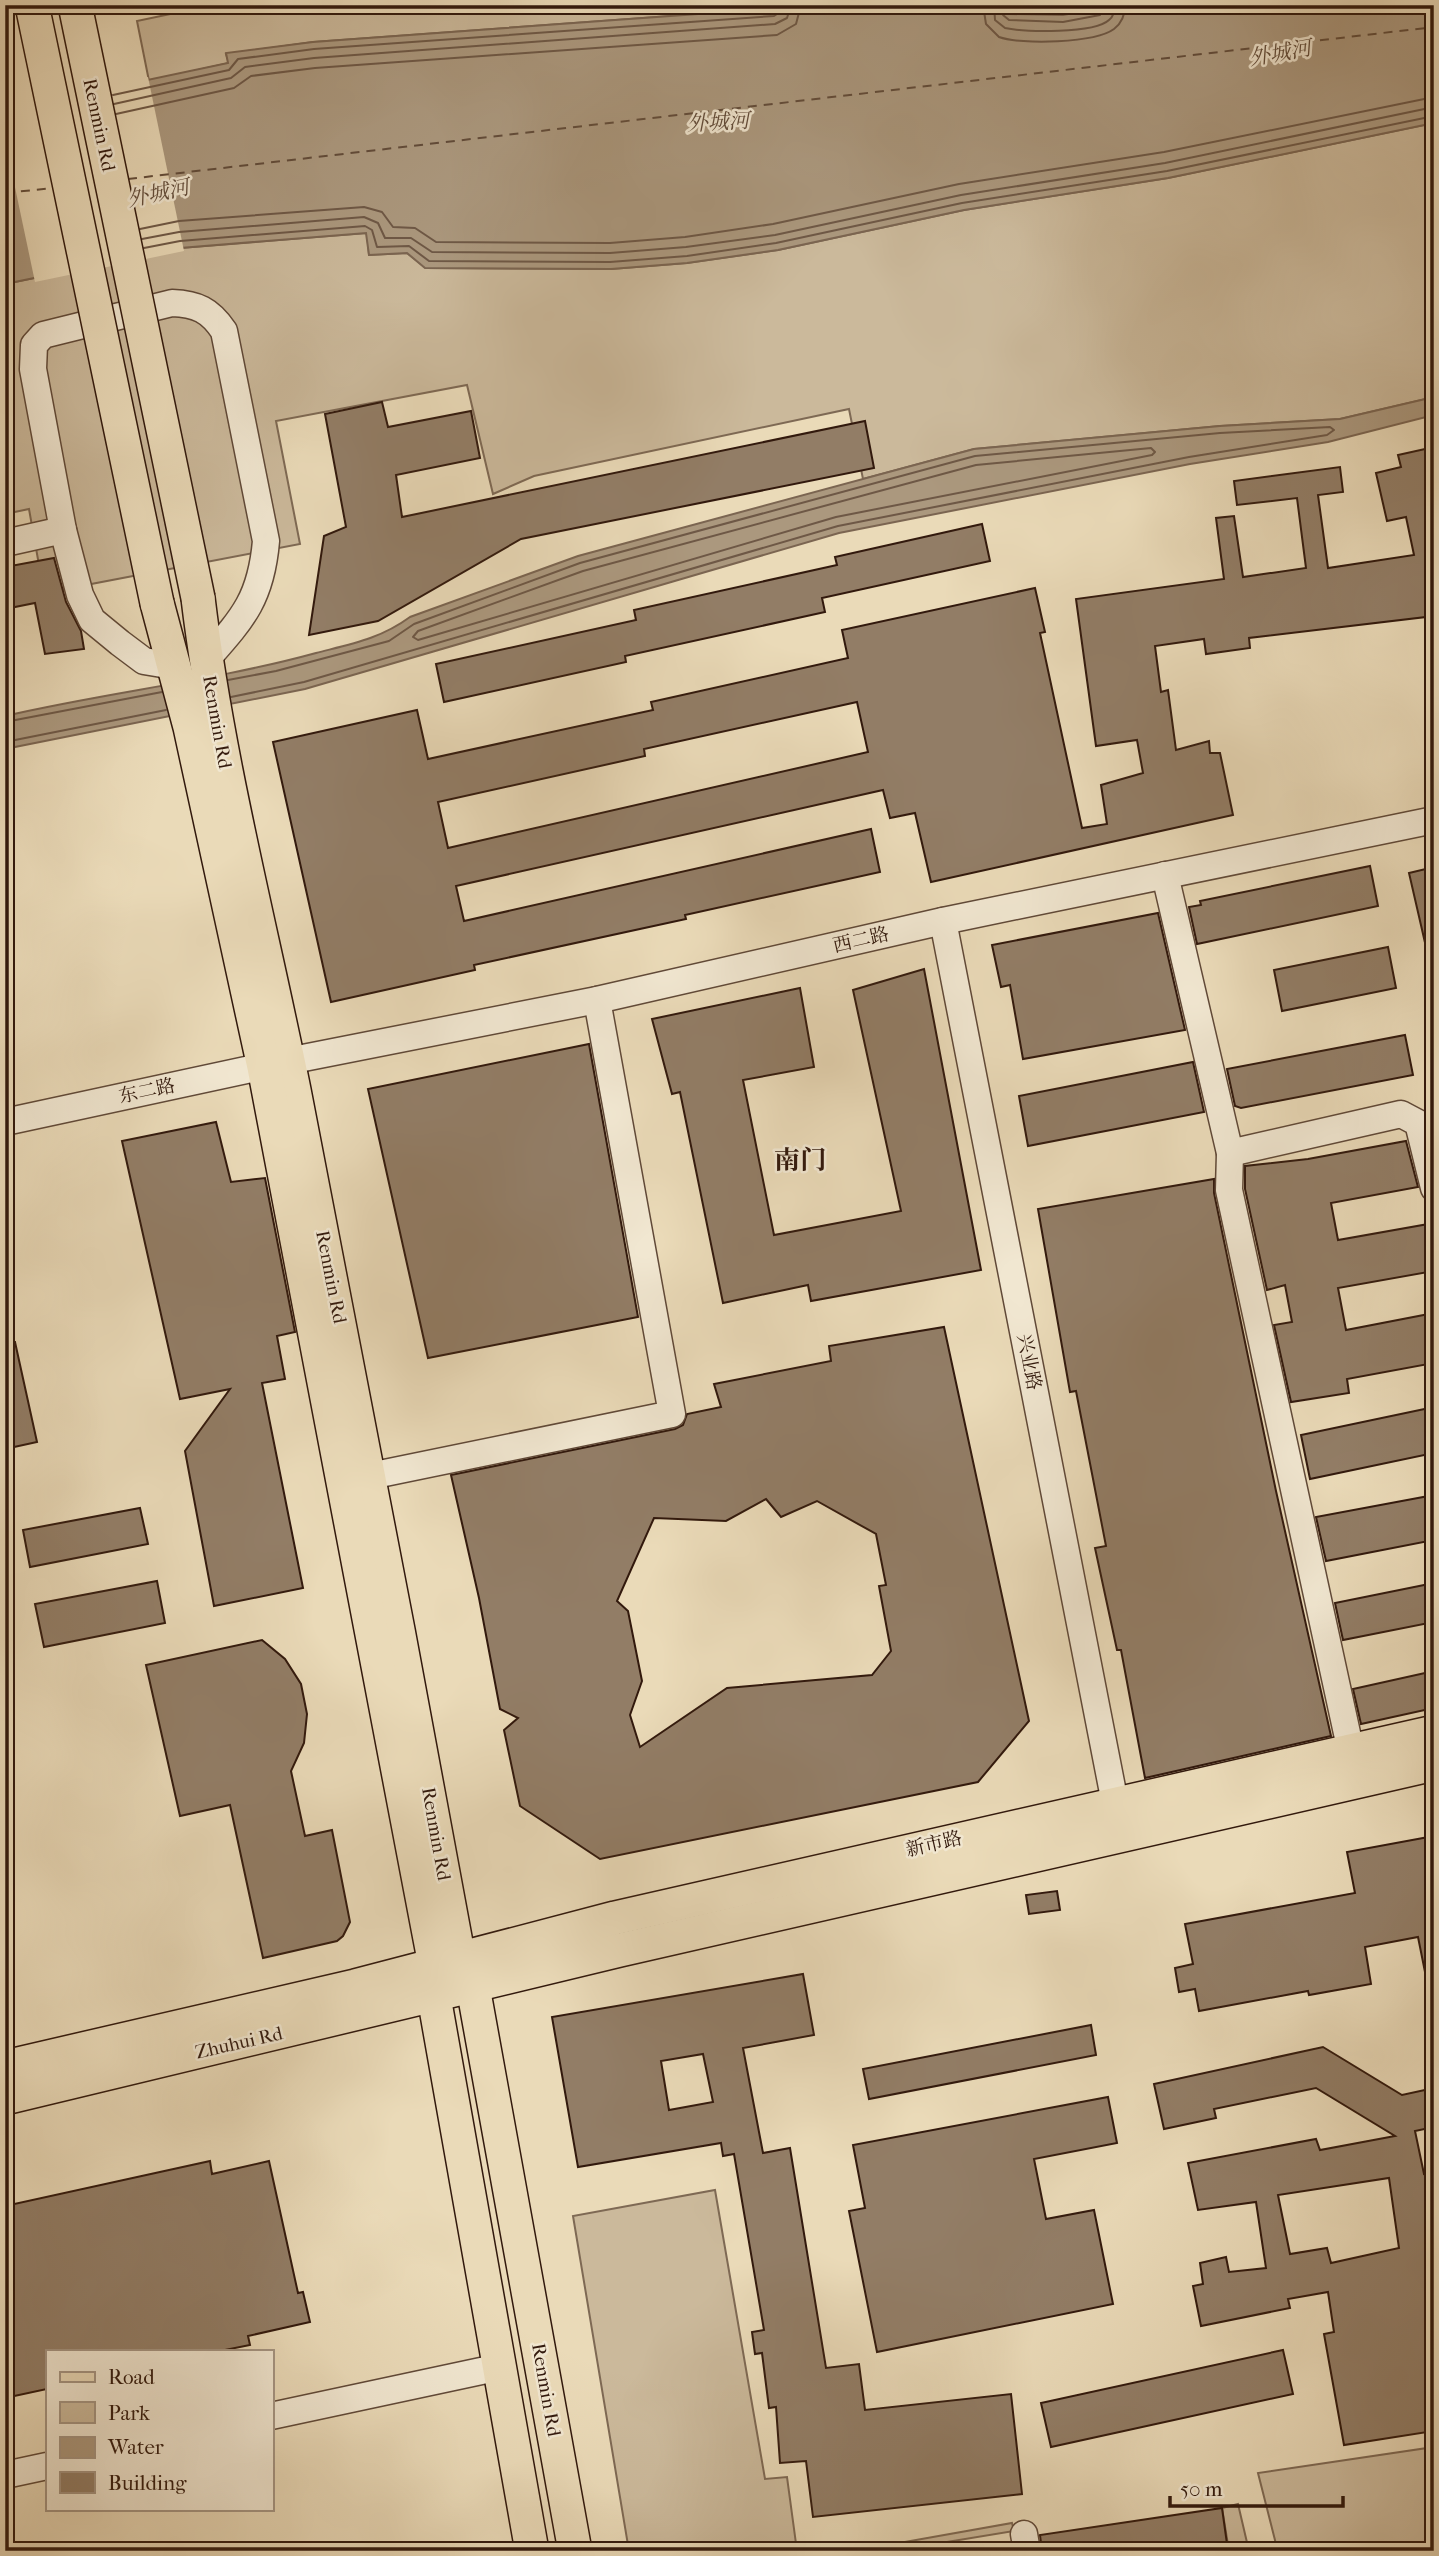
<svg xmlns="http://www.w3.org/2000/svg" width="1439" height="2556" font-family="'IM FELL French Canon','Noto Serif SC',serif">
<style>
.green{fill:#cbb99b;stroke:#7e6954;stroke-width:2}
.water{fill:#ab987e;stroke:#7b6551;stroke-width:2}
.pier{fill:#eadab8}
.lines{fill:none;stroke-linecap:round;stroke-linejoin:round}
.shore{stroke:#6e5846;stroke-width:2}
.ferry{stroke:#624c3a;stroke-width:2;stroke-dasharray:9 7;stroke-linecap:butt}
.building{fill:#927d66;stroke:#32190d;stroke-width:2;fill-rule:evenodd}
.minor-casing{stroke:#604938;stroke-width:29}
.major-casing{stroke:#32190d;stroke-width:36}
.minor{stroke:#f1e7d1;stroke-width:26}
.major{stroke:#eadab8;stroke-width:33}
.major-bridge-casing{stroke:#32190d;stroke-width:36;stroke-linecap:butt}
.major-bridge{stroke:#eadab8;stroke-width:33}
.labels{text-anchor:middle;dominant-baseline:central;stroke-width:5;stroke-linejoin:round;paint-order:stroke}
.street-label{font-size:19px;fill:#32190d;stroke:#f1e7d1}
.water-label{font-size:21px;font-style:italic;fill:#624c3a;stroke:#f1e7d1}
.district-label{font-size:26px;font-weight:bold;fill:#32190d;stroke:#f1e7d1}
</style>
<rect width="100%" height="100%" fill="#eadab8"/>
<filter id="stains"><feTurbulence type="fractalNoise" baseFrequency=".00286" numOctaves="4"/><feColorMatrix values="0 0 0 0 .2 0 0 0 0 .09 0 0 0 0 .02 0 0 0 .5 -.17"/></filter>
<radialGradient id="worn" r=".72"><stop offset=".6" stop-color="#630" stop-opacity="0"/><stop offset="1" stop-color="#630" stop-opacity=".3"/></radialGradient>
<!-- green -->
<g class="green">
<path d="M213,5h609l-509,37 -87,12 3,9 -80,18 -12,-60z"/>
<path d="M1009,5h109l-55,10 -54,-1z"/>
<path d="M1434,123v274l-94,22 -120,7 -246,23 -111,30 -14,-70 -315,67 -41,18 -26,-109 -191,36 24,123 -256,49 -15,-84 -24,5v-230l175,-36 187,-15 2,22 38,-2 19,15 185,1 76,-6 91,-13 186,-40 204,-32z"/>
<path d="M715,2190l50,289 22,-2 10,74h-168l-56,-335z"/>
<path d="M1434,2447v104h-164l7,-3 -19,-75z"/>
<path d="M1238,2504l11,47h-20l-7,-43z"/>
<path d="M1012,2523l2,8 -122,20h-38z"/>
</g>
<!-- water -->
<g class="water">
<path d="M822,5h187l1,9 53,1 55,-10h316v118l-266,55 -204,32 -186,40 -91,13 -76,6 -186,-1 -18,-15 -38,2 -3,-22 -186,15 -175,36v-174l223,-47 -2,-10 87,-11z"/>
<path d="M1434,397v18l-106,27 -138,22 -351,69 -534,156 -300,60v-33c103,-24 209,-35 311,-63 35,-9 64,-14 94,-36l168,-61 396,-107 246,-23 120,-7z"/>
</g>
<!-- pier -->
<path class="pier" d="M148,77l36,174 -149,31 -30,-142v-33z"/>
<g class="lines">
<!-- shore -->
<g class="shore">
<path d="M983,5l3,19 13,13c22,8 96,6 115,-8 8,-6 11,-14 11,-24"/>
<path d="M994,5l1,15 10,8c20,4 89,6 104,-8 5,-4 6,-9 6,-15"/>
<path d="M1002,5l1,10 6,5 54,2 37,-7 6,-10"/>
<path d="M113,95l116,-25 9,-11 76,-10 460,-33 6,-4 2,-7"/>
<path d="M114,104l117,-26 14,-11 69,-9 461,-34 12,-6 4,-13"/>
<path d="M116,114l118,-26 17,-12 64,-8 462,-33 19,-11 5,-19"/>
<path d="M140,229l39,-8 185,-14 18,5 11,15 22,1 21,14 174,1 75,-6 88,-13 186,-40 205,-32 270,-55"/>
<path d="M142,239l37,-7 185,-15 14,6 7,15h26l21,14 178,1 76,-6 89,-12 186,-40 204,-32 269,-56"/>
<path d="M144,248l36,-7 185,-15 7,4 5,17 32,-1 20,15 181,1 77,-6 89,-13 186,-40 205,-32 267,-55"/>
<path d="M1151,448l4,4 -3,3 -316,62 -418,123 -5,-3 5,-6 165,-60 393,-106z"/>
<path d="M228,680l48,-9 113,-30 25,-17 166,-61 395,-107 245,-23 110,-6 4,3 -7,5 -138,22 -351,69 -534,156 -73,15"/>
<path d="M5,722l157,-30"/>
<path d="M5,742l161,-32"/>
</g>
<!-- ferry -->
<g class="ferry">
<path d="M128,179l1306,-152"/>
<path d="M5,193l48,-5"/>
</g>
</g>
<!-- building -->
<g class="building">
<path d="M382,402l6,25 83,-16 9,47 -84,17 6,42 463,-96 9,47 -353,71 -143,82 -69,14 15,-99 22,-9 -21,-113z"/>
<path d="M1434,447v169l-185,22 1,10 -44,6 -2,-15 -49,7 6,46 7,-2 8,60 33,-9 1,12h10l13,62 -302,67 -16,-69 -25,5 -7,-28 -427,96 8,35 407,-92 9,43 -195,43 1,4 -212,46 1,5 -144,32 -58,-260 144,-32 11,49 225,-49 -2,-8 197,-44 -6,-28 193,-42 10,44 -5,1 42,195 25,-4 -6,-39 42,-12 -6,-33 -41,6 -20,-147 148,-20 -8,-61 18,-2 9,61 63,-9 -9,-70 -60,7 -3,-24 106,-14 3,25 -25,3 10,73 86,-13 -8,-38 -19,4 -11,-48 25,-6 -3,-12zM857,702l11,50 -420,96 -10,-46 207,-46 -1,-7z"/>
<path d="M982,524l8,37 -168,37 3,14 -200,44 1,6 -182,40 -8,-38 200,-44 -2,-10 203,-45 -2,-8z"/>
<path d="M54,558l12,44 15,29 3,18 -39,5 -10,-51 -30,6v-42z"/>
<path d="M1370,866l8,40 -181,38 -8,-37 12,-2 -1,-4z"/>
<path d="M1434,867v80h-8l-17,-74z"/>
<path d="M1158,913l27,117 -162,29 -13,-74 -9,2 -9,-42z"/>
<path d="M1388,947l8,41 -114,23 -8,-41z"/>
<path d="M924,969l57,301 -170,31 -3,-16 -85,18 -43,-211 -8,2 -20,-75 148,-31 14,79 -71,13 31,155 127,-24 -48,-221z"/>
<path d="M1405,1035l8,40 -172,33 -6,-2 -8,-37z"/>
<path d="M589,1044l49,273 -210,41 -60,-269z"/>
<path d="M1193,1062l11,50 -176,34 -9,-50z"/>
<path d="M216,1122l15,60 34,-4 30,154 -18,4 8,43 -23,4 41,205 -89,18 -29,-155 45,-62 -50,10 -58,-258z"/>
<path d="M1406,1141l12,46 -87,16 7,37 96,-17v48l-96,17 8,42 88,-17v50l-87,16 2,14 -58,9 -17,-77 18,-3 -7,-37 -18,5 -22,-101v-23l63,-7z"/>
<path d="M1214,1179v14l62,298 55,245 -186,42 -24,-128h-4l-22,-102 11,-2 -30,-155 -6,1 -32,-183z"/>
<path d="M944,1327l85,394 -51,61 -378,77 -80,-53 -16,-76 14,-12 -18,-9 -21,-111 -28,-123 224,-46 8,-4 4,-11 34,-7 -7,-23 117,-23 -2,-15zM766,1499l15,18 36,-16 59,33 10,51 -7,1 12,65 -19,24 -145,13 -87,59 -10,-32 12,-34 -14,-70 -11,-10 37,-83 72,3z"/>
<path d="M5,1342h10l22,100 -32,7z"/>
<path d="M1434,1407v46l-124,26 -9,-44z"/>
<path d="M1434,1495v45l-108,21 -10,-44z"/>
<path d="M140,1508l8,36 -118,23 -7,-37z"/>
<path d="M157,1581l8,42 -121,24 -9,-43z"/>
<path d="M1434,1583v39l-91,18 -8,-37z"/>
<path d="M262,1640l23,19 16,25 6,30 -3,29 -13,28 14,65 27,-6 18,92 -7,14 -6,5 -74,17 -33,-153 -50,11 -34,-151z"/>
<path d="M1434,1671v37l-73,16 -8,-35z"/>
<path d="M1434,1836v135l-9,1 -7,-35 -53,10 6,37 -62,11 -1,-4 -109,20 -4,-22 -16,3 -4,-24 18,-4 -8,-40 170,-31 -8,-41z"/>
<path d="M1057,1891l3,19 -31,4 -3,-19z"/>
<path d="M803,1974l11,61 -71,13 20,105 27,-5 36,220 33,-4 6,46 146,-16 11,100 -209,23 -7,-56 -26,2 -4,-56 -7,1 -7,-55 -7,1 -3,-22 12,-2 -30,-176 -11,2 -2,-13 -143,24 -26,-150zM703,2054l10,48 -44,8 -8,-49z"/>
<path d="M1091,2025l5,30 -227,44 -6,-30z"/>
<path d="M1323,2047l79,48 32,-7v39l-19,4 9,43 10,-3v260l-90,14 -20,-111 10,-2 -6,-40 -40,7 2,9 -89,18 -8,-40 10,-2 -3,-21 26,-6 3,15 37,-4 -10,-66 -58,8 -10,-47 128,-24 4,11 75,-14 -79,-48 -102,21 2,9 -52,11 -10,-45zM1389,2178l10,70 -68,15 -4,-15 -37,6 -12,-59z"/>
<path d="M1108,2097l9,46 -83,16 12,60 48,-9 19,94 -236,48 -28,-141 16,-3 -12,-63z"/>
<path d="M210,2161l2,13 57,-13 29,132 5,-1 7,30 -62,14 2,9 -30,6h-173v38l-42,9v-192z"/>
<path d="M1283,2350l10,44 -242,53 -10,-44z"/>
<path d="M1222,2508l6,43h-186l-2,-16z"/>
</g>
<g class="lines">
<defs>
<g id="minor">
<path d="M5,543l58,-13"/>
<path d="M174,666l-30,-5 -24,-18 -28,-23 -12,-25 -17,-65 -30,-161 1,-24 9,-10 129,-32c25,1 38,7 52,28l42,210c-5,58 -23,77 -60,119"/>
<path d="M1165,875l65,278 -1,37 126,580"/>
<path d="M943,921l172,882"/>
<path d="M5,1122l283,-61 309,-61 346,-79 491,-101"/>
<path d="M1230,1153l171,-39 17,9 16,65"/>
<path d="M370,1476l302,-62 -75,-414"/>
<path d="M271,2416l229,-49"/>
<path d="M5,2475l42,-9"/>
<path d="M1024,2534l3,17"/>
</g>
<g id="major">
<path d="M198,598c20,166 63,328 96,492 57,289 112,579 165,869l14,28 102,564"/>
<path d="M157,603l33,124 74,340 171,898 -1,32 98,554"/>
<path d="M5,2067l350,-81 260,-68 819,-186"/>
<path d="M5,2098l615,-148 814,-186"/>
</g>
</defs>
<!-- minor casing -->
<use href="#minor" class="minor-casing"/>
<!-- major casing -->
<use href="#major" class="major-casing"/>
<!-- minor -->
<use href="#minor" class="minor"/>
<!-- major -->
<use href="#major" class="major"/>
<defs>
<g id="major-bridge">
<path d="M32,5l125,598"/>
<path d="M75,5l123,593"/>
</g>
</defs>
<!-- major-bridge casing -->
<use href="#major-bridge" class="major-bridge-casing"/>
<!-- major-bridge -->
<use href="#major-bridge" class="major-bridge"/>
</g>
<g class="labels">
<!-- street labels -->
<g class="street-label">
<text transform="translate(99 125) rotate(78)">Renmin Rd</text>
<text transform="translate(217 722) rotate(80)">Renmin Rd</text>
<text transform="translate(861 940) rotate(-13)">西二路</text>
<text transform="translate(147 1091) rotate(-12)">东二路</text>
<text transform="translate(331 1277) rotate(79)">Renmin Rd</text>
<text transform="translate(1029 1362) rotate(79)">兴业路</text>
<text transform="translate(436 1834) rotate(80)">Renmin Rd</text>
<text transform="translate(934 1844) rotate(-13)">新市路</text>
<text transform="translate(239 2043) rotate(-13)">Zhuhui Rd</text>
<text transform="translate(546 2390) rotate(80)">Renmin Rd</text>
</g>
<!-- water labels -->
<g class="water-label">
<text transform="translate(1280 53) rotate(-10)">外城河</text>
<text transform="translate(718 122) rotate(-3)">外城河</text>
<text transform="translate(158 193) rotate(-12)">外城河</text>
</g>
<!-- district labels -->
<g class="district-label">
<text x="800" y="1160">南门</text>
</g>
</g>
<!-- margin -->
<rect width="1439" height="2556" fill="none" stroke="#eadab8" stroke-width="28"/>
<rect x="7" y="7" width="1425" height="2542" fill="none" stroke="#32190d" stroke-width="3.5"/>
<rect x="14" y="14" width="1411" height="2528" fill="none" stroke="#32190d" stroke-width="2"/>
<!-- legend -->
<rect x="46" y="2350" width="228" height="161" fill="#f1e7d1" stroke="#a59583" stroke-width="2"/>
<rect x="60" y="2372" width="35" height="10" fill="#eadab8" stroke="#a59583" stroke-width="2"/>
<text x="108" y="2384" font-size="21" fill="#32190d">Road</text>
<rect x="60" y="2402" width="35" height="21" fill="#cbb99b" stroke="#a59583" stroke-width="2"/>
<text x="108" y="2420" font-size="21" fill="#32190d">Park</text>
<rect x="60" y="2437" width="35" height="21" fill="#ab987e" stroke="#a59583" stroke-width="2"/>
<text x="108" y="2454" font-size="21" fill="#32190d">Water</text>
<rect x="60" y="2472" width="35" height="21" fill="#927d66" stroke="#a59583" stroke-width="2"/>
<text x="108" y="2490" font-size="21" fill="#32190d">Building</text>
<!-- scale -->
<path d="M1170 2496v10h173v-10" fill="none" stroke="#32190d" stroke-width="3.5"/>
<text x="1180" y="2496" font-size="21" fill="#32190d" stroke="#f1e7d1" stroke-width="5" paint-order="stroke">50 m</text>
<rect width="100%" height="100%" filter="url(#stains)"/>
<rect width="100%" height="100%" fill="url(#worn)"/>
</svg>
